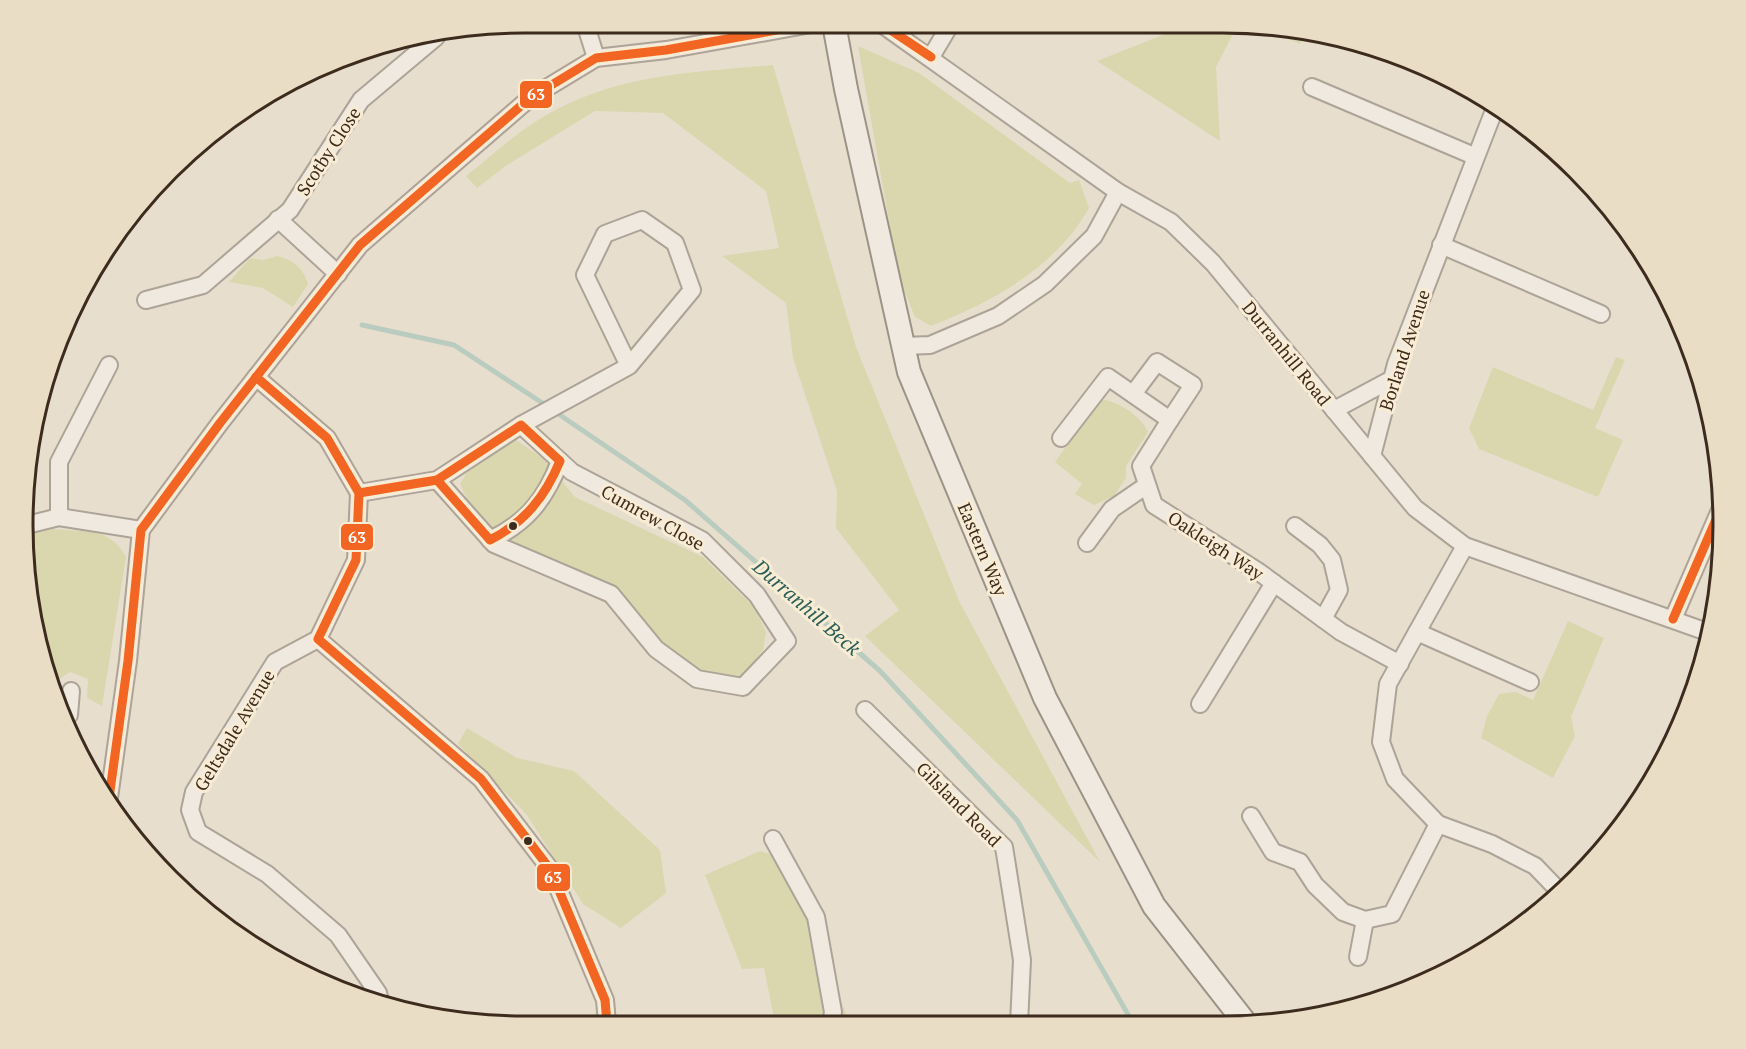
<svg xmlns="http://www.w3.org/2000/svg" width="1746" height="1049" font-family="'PT Serif',serif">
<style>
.green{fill:#dad7af}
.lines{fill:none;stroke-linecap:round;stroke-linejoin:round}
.stream{stroke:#baccbf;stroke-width:5}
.street-casing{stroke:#ada397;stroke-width:20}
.secondary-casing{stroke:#9d9286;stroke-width:26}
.street{stroke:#efe9e0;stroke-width:16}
.secondary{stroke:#efe9e0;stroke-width:22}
.bus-1-casing{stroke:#f8ecd4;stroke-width:14}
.bus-1{stroke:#f26522;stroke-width:9}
.bus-dot{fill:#3d2b1d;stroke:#f8ecd4;stroke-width:2}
.labels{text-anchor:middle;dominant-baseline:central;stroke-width:6;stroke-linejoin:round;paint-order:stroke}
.street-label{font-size:18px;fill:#3d2b1d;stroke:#f8ecd4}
.water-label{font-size:20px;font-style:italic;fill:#2b5e57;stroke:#f8ecd4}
.rim{fill:none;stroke:#3d2b1d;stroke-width:3}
.line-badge{stroke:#f8ecd4;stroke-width:2}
.badge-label{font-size:16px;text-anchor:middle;font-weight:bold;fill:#fff}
</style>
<rect width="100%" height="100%" fill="#e8dece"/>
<!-- green -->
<g class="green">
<path d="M1185,26h52l-21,41 4,74 -123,-80z"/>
<path d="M1261,27h26l19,5 -6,12z"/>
<path d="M858,46l61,27 151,110 9,-3 10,28c-34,60 -97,94 -158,118l-16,-9 -16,-39z"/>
<path d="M773,65l83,282 104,256 140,259 -235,-226 34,-26 -63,-82 1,-37 -44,-133 -7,-55 -64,-47 57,-8 -13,-57 -103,-78 -68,-2 -88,54 -30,23 -11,-12c23,-18 45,-39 69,-54 75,-48 152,-49 238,-57z"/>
<path d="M277,256c17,4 26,12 31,28l-15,23 -30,-19 -34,-6 21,-24 13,2z"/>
<path d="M1616,357l9,3 -30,68 28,12 -25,57 -119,-48 -10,-21 24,-61 100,43z"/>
<path d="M1101,399c18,3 39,16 47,33l-22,34v12l-12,18 -20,9 -19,-11 7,-10 -27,-22z"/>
<path d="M510,436l34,23 31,38 128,60 52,51 11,24 -3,18 -26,35 -28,-3 -38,-23 -54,-64 -120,-58 -24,-25 -13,-28 16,-27z"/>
<path d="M53,529c30,3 58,-2 73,28l-24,149 -15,-8 1,-19 -18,-7 -17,11 -6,-8 -22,-139z"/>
<path d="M1568,621l36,17 -33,79 4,19 -22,42 -72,-40 6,-22 12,-22 17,-2 17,8z"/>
<path d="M467,728l50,30 57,13 86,79 6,43 -45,35 -38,-24 -56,-89 -69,-71z"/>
<path d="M760,851l10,3 54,94 25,76 -74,-1 -11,-55 -22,1 -37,-94z"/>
</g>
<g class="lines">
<!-- stream -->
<g class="stream">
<path d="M362,325l92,20 93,61"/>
<path d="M554,411l131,89 195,171 137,149 117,205"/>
</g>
<defs>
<g id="street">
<path d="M585,23l11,35"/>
<path d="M883,25l235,167 53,30 42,41 202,245 50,38 245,87"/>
<path d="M931,57l19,-32"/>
<path d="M1312,87l162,69"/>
<path d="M278,219l60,55"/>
<path d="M1441,245l160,69"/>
<path d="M146,300l57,-15 87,-75 71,-110 75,-63"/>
<path d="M904,346l26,-1 68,-29 47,-32 49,-48 24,-44"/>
<path d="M256,377l71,61 32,55 -3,67 -38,79 -43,23 -81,130 -4,18 8,22 69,42 71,61 40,58 2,8"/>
<path d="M1133,394l24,-32 36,23 -23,35"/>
<path d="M1334,410l58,-31"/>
<path d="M1061,438l47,-61 62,43 -29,46 13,39 105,67 82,60 59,32"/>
<path d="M1372,456l24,-92 99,-256"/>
<path d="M437,480l57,64 117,50 45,55 41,30 46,8 44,-46 -30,-46 -55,-55 -130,-68 -51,-47"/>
<path d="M359,493l78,-13 84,-55 108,-59 63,-76 -17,-47 -33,-23 -37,14 -20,41 44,91"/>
<path d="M59,517v-55l50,-97"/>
<path d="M23,526l36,-9 82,13"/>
<path d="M1295,526l25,19 12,15 7,30 -16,29"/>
<path d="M490,540c37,-17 56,-42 70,-79"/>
<path d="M1087,543l25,-34 35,-24"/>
<path d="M1465,546l-77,138 -7,58 14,37 43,45 54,20 43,22 26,27"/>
<path d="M1673,619l48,-111"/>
<path d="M1417,632l113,50"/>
<path d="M318,639l163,140 69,90 55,131 2,23"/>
<path d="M1200,704l74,-121"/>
<path d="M865,710l139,137 18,113 -3,64"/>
<path d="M65,715h4l2,-24"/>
<path d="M109,798l19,-137 13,-131 79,-107 140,-178 170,-147 66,-40 70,-8 145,-26"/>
<path d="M1251,816l22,36 27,10 15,23 28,27 22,8 27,-6 46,-90"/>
<path d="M773,839l43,78 17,95 -2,12"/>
<path d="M1358,957l7,-37"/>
</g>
<path id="secondary" d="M834,24l12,65 63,283 136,326 109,208 93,119"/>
</defs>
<!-- street casing -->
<use href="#street" class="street-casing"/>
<!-- secondary casing -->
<use href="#secondary" class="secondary-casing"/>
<!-- street -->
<use href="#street" class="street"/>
<!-- secondary -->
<use href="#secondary" class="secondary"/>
<defs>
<g id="bus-1">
<path d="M883,25l48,32"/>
<path d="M256,377l71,61 32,55 -3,67 -38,79 163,140 69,90 55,131 2,23"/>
<path d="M521,425l39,36c-15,36 -35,61 -70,79l-53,-60z"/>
<path d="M359,493l78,-13"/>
<path d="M1673,619l48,-111"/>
<path d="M109,798l19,-137 13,-131 79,-107 140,-178 170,-147 66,-40 70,-8 144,-26"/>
</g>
</defs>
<!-- bus-1 casing -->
<use href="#bus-1" class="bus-1-casing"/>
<!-- bus-1 -->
<use href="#bus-1" class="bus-1"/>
</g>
<!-- markers -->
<g class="bus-dot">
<circle cx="513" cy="526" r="5"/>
<circle cx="528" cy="841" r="5"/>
</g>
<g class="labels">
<!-- street labels -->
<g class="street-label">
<text transform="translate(328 151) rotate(-57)">Scotby Close</text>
<text transform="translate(1404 350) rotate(-72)">Borland Avenue</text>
<text transform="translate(1287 353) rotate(51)">Durranhill Road</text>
<text transform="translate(653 517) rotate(29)">Cumrew Close</text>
<text transform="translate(1216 545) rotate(33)">Oakleigh Way</text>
<text transform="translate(983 549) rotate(67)">Eastern Way</text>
<text transform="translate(234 730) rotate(-59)">Geltsdale Avenue</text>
<text transform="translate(959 804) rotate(45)">Gilsland Road</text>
</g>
<!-- water labels -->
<g class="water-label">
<text transform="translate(807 607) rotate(41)">Durranhill Beck</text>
</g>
</g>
<!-- crop -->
<path d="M0 0H1746V1049H0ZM524 33H1222A491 491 0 0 1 1713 524V525A491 491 0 0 1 1222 1016H524A491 491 0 0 1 33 525V524A491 491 0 0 1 524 33Z" fill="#e9ddc5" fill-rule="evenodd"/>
<path class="rim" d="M524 33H1222A491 491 0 0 1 1713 524V525A491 491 0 0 1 1222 1016H524A491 491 0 0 1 33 525V524A491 491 0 0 1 524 33Z"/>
<g class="line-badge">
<rect x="519" y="80" width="34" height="29" rx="6" fill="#f26522"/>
<rect x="340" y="523" width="34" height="28" rx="6" fill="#f26522"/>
<rect x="536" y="863" width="35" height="29" rx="6" fill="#f26522"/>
</g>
<g class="badge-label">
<text x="536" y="100">63</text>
<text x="357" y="543">63</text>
<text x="553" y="883">63</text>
</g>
</svg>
